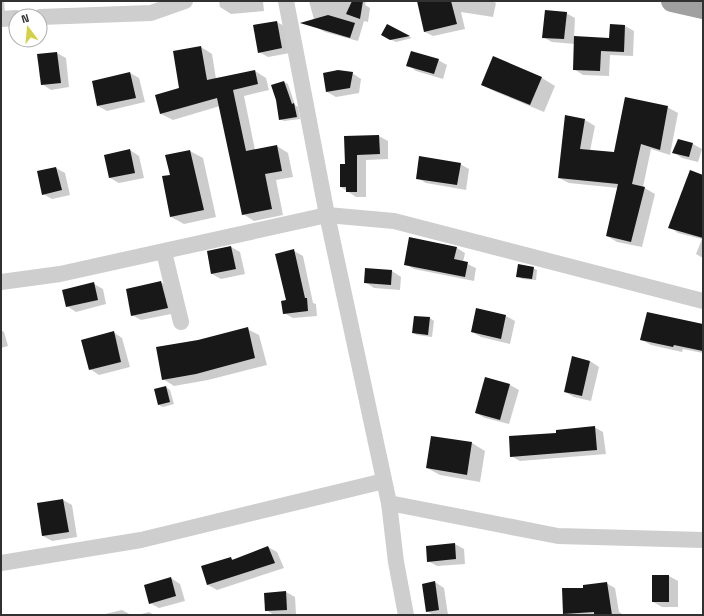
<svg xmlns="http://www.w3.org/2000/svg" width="704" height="616" font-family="'Space Grotesk',sans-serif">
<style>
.shadow{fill:#0003}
.building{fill:#181818}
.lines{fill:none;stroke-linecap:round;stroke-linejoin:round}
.minor{stroke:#cecece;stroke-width:16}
.trunk{stroke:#a0a0a0;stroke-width:22}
</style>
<rect width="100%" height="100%" fill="#fff"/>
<!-- shadow -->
<g class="shadow">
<path d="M1,1h3l1,13 -4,1z"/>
<path d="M219,1h44l1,10 -33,3 -11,-7z"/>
<path d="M309,1h57l-1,4 5,3 -2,14 -4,-1 -6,20 -33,-9 -9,-5z"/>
<path d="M418,1h74l4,2 -3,14 -32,-5 4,17 -32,7 -8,-4z"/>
<path d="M566,13l9,5 -1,19 36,2 1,-14 14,1 9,5 -1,25 -23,-1 -1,21 -26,-1 -9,-6 1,-25 -23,-2 -9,-5z"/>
<path d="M277,22l9,5 4,26 -22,4 -9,-5z"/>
<path d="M388,25l24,13 -16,4 -10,-5z"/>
<path d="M201,47l11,7 4,25 39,-8 11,7 3,12 -25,6 11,54 22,-4 11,7 5,24 -17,3 7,35 -29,6 -11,-7 -23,-108 -47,14 -12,-6 19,-25z"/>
<path d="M57,53l9,5 3,29 -18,3 -9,-6z"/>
<path d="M494,58l48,20 13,8 -11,26 -48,-20 -14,-7z"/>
<path d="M438,60l9,5 -4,14 -27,-8 -8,-6z"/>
<path d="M130,73l9,5 6,24 -38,9 -9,-5z"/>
<path d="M352,73l9,6 -2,14 -23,4 -9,-5z"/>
<path d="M284,82l4,2 7,21 3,2 2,12 -16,2 -4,-2z"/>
<path d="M667,107l11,6 -8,42 -19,-6 -8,38 12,7 -13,53 -25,-5 -10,-6 11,-48 -49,-5 -10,-5 26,-58 10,6 -5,25 25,2z"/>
<path d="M379,136l9,5v18l-22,1v37h-10l-15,-10 5,-22 -1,-28z"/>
<path d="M679,141l14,3 9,5 -4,13 -16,-4 -9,-6z"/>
<path d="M130,150l9,6 5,22 -25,5 -9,-5z"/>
<path d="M190,151l13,7 13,59 -32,7 -13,-7v-41l-5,-20z"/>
<path d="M460,164l9,5 -3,21 -40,-7 -9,-5z"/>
<path d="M56,168l9,5 5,22 -18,4 -9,-5 -5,-22z"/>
<path d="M703,219v39l-7,-4 6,-15 -24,-6 -8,-6z"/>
<path d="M231,247l9,5 5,22 -24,5 -9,-5z"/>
<path d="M457,248l8,5 -2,9 13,6 -2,13 -60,-12 -9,-5z"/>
<path d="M294,251l9,5 10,47 3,1 1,12 -24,2 -9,-5 3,-12z"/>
<path d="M533,268l4,2 -1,10 -14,-1 -4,-3z"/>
<path d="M366,269l26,2 9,6 -1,13 -26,-2 -9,-6z"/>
<path d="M161,282l9,6 6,25 -35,7 -9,-5z"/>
<path d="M94,284l9,5 3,15 -30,8 -9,-6z"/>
<path d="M477,309l29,7 9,5 -5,23 -29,-7 -9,-5z"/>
<path d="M430,318l4,3 -2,16 -15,-2 -4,-2z"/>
<path d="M703,325v28l-20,-4 -1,3 -31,-7 -9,-5z"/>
<path d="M247,329l12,6 8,30 -59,15 -34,6 -11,-7 36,-38z"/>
<path d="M1,330l3,2 4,14 -7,2z"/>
<path d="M113,332l9,6 8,29 -31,8 -9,-6z"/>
<path d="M590,361l9,6 -8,34 -17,-4 -9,-5z"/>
<path d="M510,385l9,5 -10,34 -24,-6 -9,-5z"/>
<path d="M166,387l4,3 4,14 -11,3 -4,-2z"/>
<path d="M594,427l9,5 3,22 -86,7 -9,-5 46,-22z"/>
<path d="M432,437l40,6 13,8 -5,31 -40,-7 -13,-7z"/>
<path d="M63,500l9,5 5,32 -25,4 -9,-5 -5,-32z"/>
<path d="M455,544l9,5 1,15 -28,2 -9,-5z"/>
<path d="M268,547l9,5 7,16 -67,22 -9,-5 -5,-18 27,-9 4,2z"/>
<path d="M653,576h16l9,5v26h-16l-9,-5z"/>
<path d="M171,578l9,6 5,17 -26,7 -9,-5z"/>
<path d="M435,582l9,6 4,27h-15l-6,-4z"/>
<path d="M606,583l9,5 4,24 5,3h-57l-3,-2 20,-24z"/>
<path d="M286,592l9,5 1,17 -22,1 -8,-5z"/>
<path d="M122,610l9,5h-30z"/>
<path d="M149,612l5,3h-16z"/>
</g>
<!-- building -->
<g class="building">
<path d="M352,1h11l-3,18 -14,-5z"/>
<path d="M417,1h34l6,23 -33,8z"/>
<path d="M545,10l22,2 -3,27 -22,-1z"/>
<path d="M328,15l27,8 -5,15 -50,-15z"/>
<path d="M277,21l5,27 -24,5 -5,-28z"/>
<path d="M387,24l23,12 -20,4 -9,-5z"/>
<path d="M610,24l15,1 -1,27 -23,-1 -1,20 -27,-1 1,-34 35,2z"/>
<path d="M201,46l6,34 48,-10 3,14 -25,6 13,61 31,-6 5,26 -17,3 7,35 -30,6 -25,-117 -57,16 -5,-19 24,-7 -6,-37z"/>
<path d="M411,51l28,8 -5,15 -28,-8z"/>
<path d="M57,52l4,31 -20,2 -4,-31z"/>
<path d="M493,56l49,21 -12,28 -49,-20z"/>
<path d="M338,70l15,2 -3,16 -24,4 -3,-19z"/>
<path d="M130,72l6,26 -39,8 -5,-25z"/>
<path d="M284,81l8,23 2,-1 3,14 -18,3 -3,-20 -5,-15z"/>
<path d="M625,97l43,9 -8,44 -19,-6 -9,40 13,3 -14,55 -25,-6 12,-52 -60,-6 7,-63 20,4 -5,30 34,3z"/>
<path d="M379,135l1,19 -23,1v37h-11v-5h-6v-23h5l-1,-28z"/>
<path d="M678,139l15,4 -4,14 -17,-4z"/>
<path d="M130,149l5,24 -26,5 -5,-23z"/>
<path d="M190,150l14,60 -34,7 -8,-41 8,-1 -5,-20z"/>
<path d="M419,156l42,7 -4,22 -41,-6z"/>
<path d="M56,167l6,23 -20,5 -5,-24z"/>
<path d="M690,170l13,5v63l-35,-10z"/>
<path d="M409,237l48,10 -3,12 14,3 -3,15 -61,-12z"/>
<path d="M231,246l5,23 -25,5 -4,-23z"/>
<path d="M294,249l11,49h2l1,13 -25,3 -2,-13 5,-1 -11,-46z"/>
<path d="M518,264l16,3 -2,12 -16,-2z"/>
<path d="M365,268l27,2 -1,15 -27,-2z"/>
<path d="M161,281l7,27 -37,8 -5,-27z"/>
<path d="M94,282l4,18 -32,7 -4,-17z"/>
<path d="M476,308l30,7 -5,24 -30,-7z"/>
<path d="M647,312l56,12v27l-29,-6 -1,2 -33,-7z"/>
<path d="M414,316l16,1 -2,18 -16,-2z"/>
<path d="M248,327l7,31 -59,16 -34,6 -6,-33 42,-7z"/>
<path d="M114,331l7,31 -32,8 -8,-30z"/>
<path d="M572,356l18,5 -8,35 -18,-4z"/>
<path d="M485,377l25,7 -10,36 -25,-7z"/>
<path d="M166,386l4,16 -12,3 -4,-16z"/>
<path d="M595,426l2,24 -87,7 -1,-21 47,-3v-3z"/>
<path d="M431,436l41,6 -5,33 -41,-7z"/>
<path d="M63,499l6,33 -27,4 -5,-33z"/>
<path d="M455,543l1,16 -29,3 -1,-16z"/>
<path d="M268,546l7,17 -68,22 -6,-19 30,-9 1,3z"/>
<rect x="652" y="575" width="17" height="27"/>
<path d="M171,577l5,19 -27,8 -5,-19z"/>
<path d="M435,581l4,29 -13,2 -4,-28z"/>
<path d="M607,582l5,33h-18v-3l-31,2 -1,-26h21v-3z"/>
<path d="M286,591l1,19 -22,1 -1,-18z"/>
</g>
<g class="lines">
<!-- minor -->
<g class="minor">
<path d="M286,1l41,214 62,288 7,59 10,53"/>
<path d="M40,17l111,-4 34,-12"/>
<path d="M1,19l15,-1"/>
<path d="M164,252l17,70"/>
<path d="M1,282l59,-8 267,-59 67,6 309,80"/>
<path d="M389,503l169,33 145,4"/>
<path d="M1,563l140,-23 243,-59"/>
</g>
<!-- trunk -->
<path class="trunk" d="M672,1l31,7"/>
</g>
<!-- border -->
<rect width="704" height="616" fill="none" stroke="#313131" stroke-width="4"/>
<!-- north arrow -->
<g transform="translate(28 28) rotate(344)"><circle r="19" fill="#ffffff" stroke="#adadad"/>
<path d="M0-3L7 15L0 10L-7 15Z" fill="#d4d146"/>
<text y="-6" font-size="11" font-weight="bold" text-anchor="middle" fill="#313131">N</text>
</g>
</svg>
